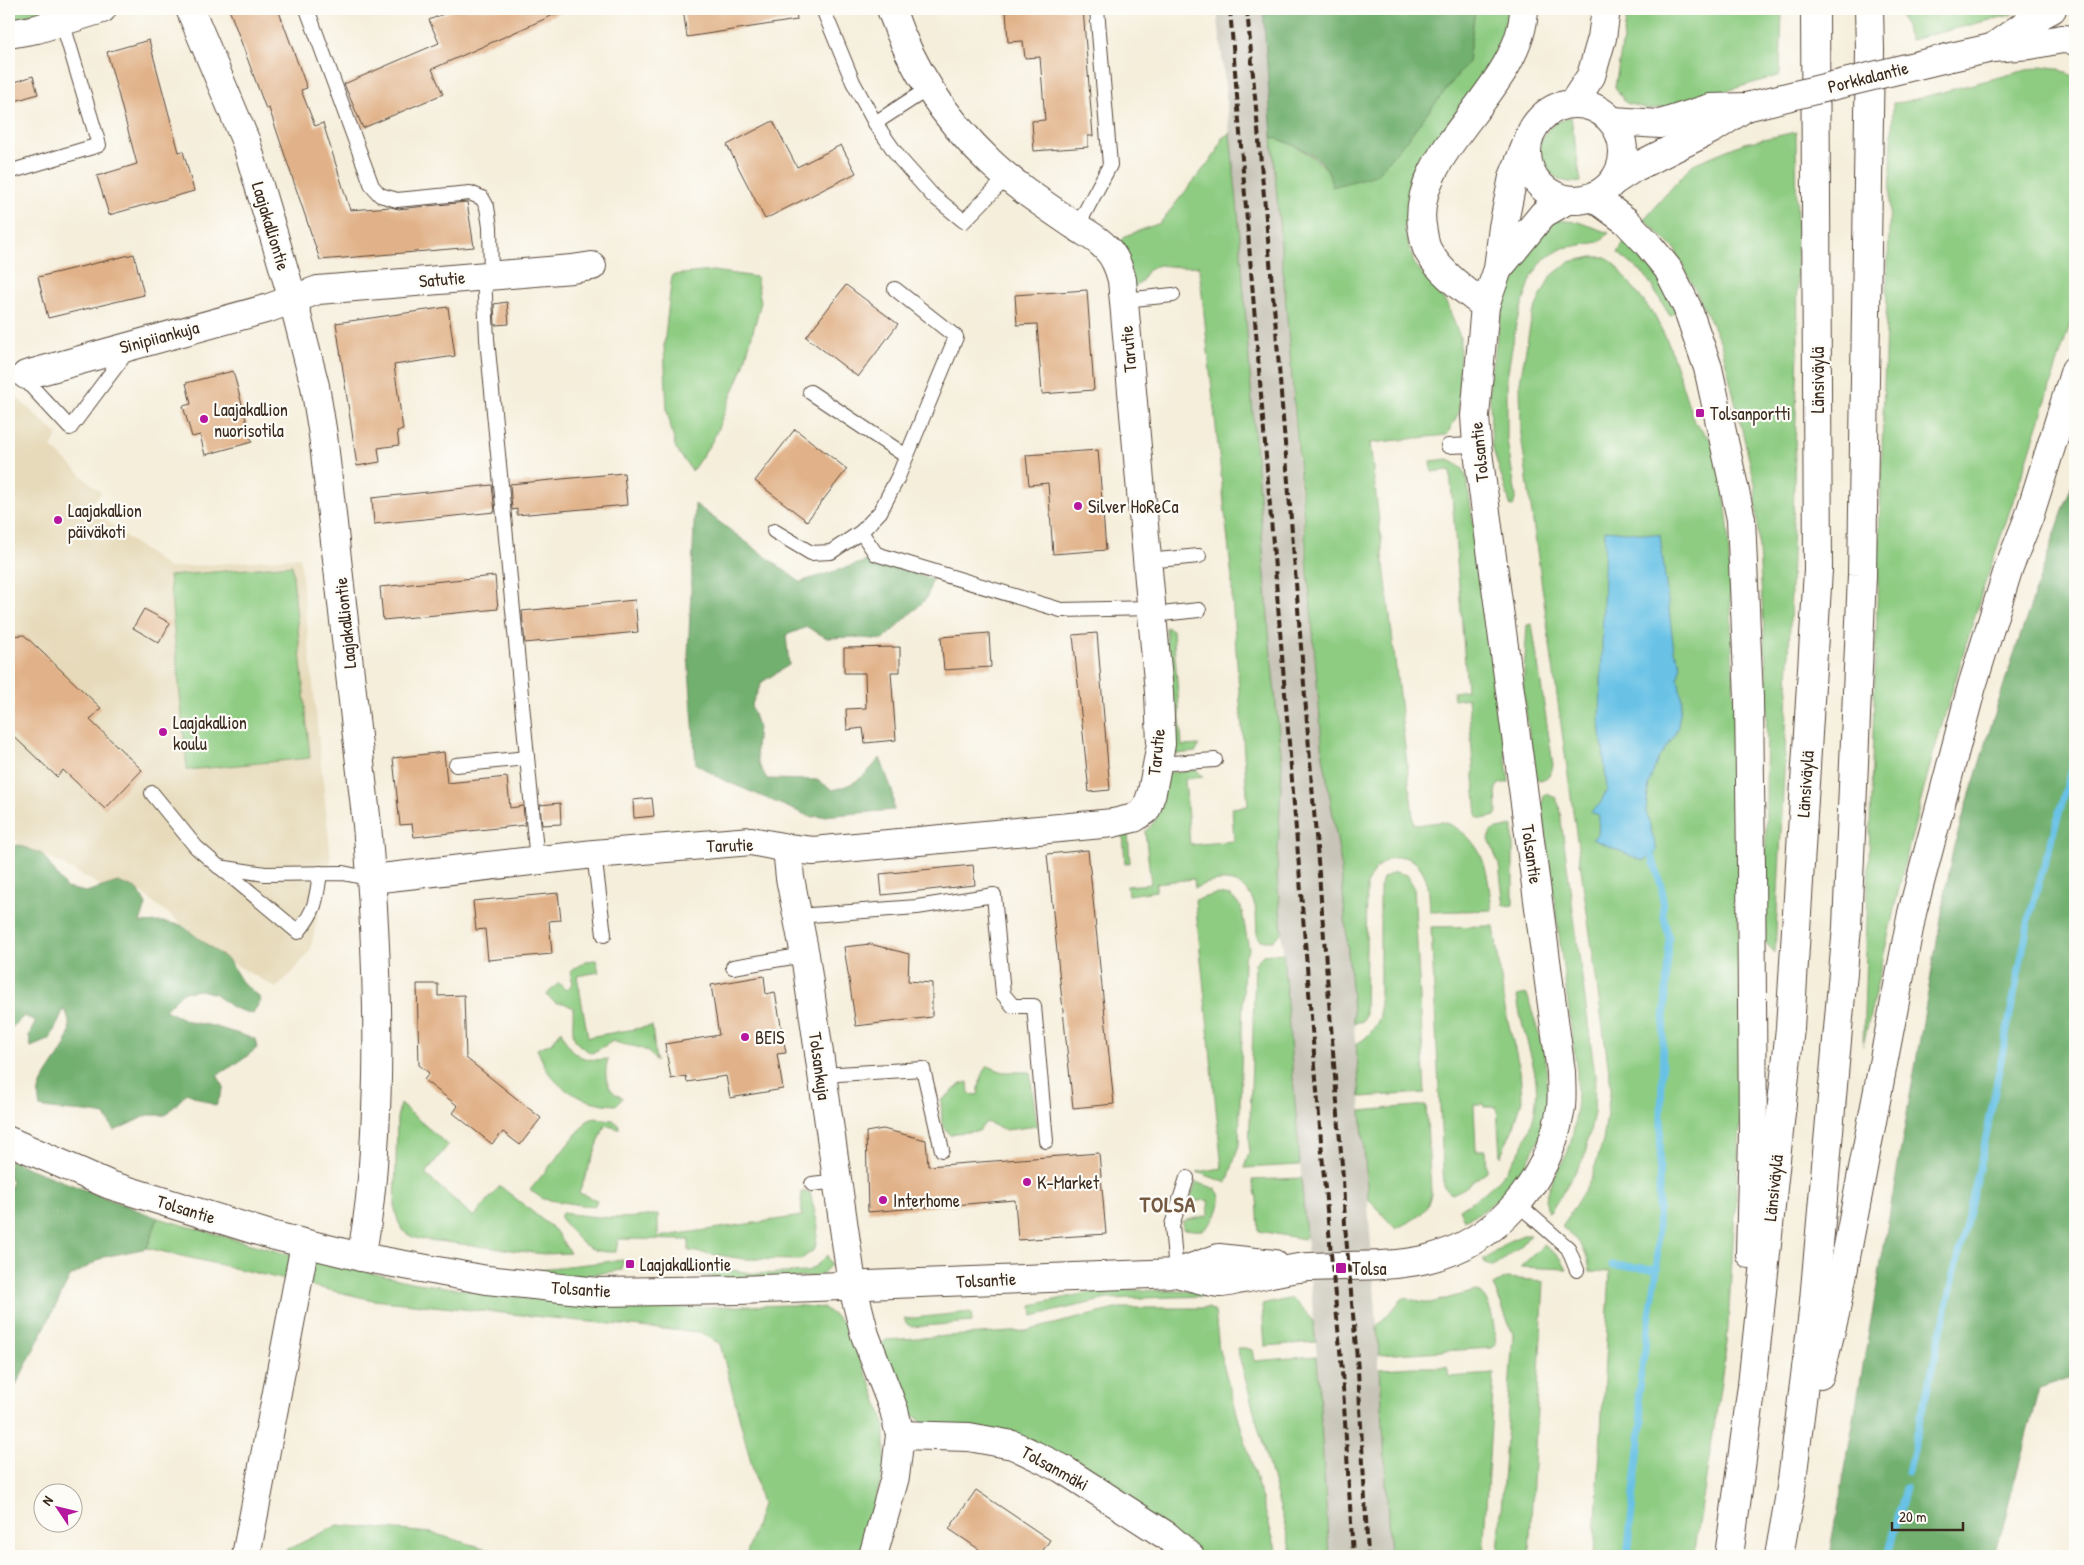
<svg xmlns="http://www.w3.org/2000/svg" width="2084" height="1565" font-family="'Patrick Hand',sans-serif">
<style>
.built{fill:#e6daba}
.industrial{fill:#c8c4b8}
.green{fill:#8ecc82;stroke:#647b50}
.forest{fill:#72b070;stroke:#566d47}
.water{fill:#69c2e6;stroke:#527682}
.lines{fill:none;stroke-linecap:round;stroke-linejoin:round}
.stream{stroke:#69c2e6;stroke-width:7}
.building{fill:#e1b289}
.lane-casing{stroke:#57473a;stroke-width:16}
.street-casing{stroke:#57473a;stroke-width:30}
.secondary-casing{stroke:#57473a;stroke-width:30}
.highway-casing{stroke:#57473a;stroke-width:30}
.lane{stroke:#fff;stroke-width:14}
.street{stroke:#fff;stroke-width:28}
.secondary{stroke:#fff;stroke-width:28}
.highway{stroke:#fff;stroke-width:28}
.rail{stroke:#3b2a1e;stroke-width:4;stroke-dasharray:8 4;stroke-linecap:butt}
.secondary-bridge-casing{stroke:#57473a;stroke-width:30;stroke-linecap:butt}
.secondary-bridge{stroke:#fff;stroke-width:28}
.poi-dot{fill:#b5179e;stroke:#fdfcf7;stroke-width:2}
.labels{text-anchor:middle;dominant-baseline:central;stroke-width:4.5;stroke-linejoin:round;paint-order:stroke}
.street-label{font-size:18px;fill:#3b2a1e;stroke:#fdfcf7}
.poi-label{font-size:18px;fill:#3b2a1e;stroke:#fdfcf7;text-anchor:start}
.district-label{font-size:22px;font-weight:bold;letter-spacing:1px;fill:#755a43;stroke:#fdfcf7}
</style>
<rect width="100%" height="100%" fill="#fdfcf7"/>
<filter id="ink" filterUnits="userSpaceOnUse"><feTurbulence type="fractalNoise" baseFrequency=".02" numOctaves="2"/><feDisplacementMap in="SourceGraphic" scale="10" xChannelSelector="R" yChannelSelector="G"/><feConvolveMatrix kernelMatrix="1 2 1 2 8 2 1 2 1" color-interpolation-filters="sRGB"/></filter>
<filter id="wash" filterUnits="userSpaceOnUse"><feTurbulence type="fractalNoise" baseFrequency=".0096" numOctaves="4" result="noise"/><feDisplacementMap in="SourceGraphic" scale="20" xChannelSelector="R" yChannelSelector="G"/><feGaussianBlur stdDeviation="1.12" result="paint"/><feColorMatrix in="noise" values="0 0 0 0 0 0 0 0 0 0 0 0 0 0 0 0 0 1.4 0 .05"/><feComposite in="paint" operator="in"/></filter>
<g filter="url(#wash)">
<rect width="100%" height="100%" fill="#f5eedb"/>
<!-- built -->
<path class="built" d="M16,397l42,38 -7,12 50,46 -11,12 33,30 46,33 131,-11 31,302 -21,92 -17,21 -17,16 -47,-27 -91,-71 -20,-8 -16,4 -60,-32 -23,-9 -10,-16v-431z"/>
<!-- industrial -->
<path class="industrial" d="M1217,9h46l37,484 23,262 17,103 21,253 16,215 13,230h-61l-12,-200 -11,-120 -29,-360 5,-112 -12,-120 -32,-432z"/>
<!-- green -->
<g class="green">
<path d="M9,9h57l-57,13z"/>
<path d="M1475,9h39l-9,30 -20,38 -65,92 -16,59 10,35 33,41 13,33 -1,75 -12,23 -77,8 44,382c9,0 18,-3 27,-3 7,0 16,6 21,10 26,20 26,49 30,78l-62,2c-1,-12 0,-27 -6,-38 -15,-31 -49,-16 -57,11l-2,129 -2,7 -9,2 -14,-165 -17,-103 -51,-618c24,8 38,16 56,33l140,-108z"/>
<path d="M1628,9h154l-2,66 -105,31 -26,3 -23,-6 -11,-16z"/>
<path d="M1898,9h122l-10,6 -100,25z"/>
<path d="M2042,66l14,2 19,9v231l-48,152 -45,132 -50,166 -28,108 -41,180 30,-943 11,-1z"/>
<path d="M1571,117l10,65c-35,5 -57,-35 -28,-57 5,-4 13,-6 18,-8z"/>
<path d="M1796,132l2,217 -10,343 -13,261 -10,-11 2,-260 -12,-198 -34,-141 -46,-94 -31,-30 49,-55 51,-21z"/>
<path d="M1230,133l8,79 32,432 12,120 -5,112 5,56 -9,9h-9l-6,-3c-3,-11 0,-25 -4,-35 -11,-28 -38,-25 -59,-15l-1,-9 -38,4v8l-28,4 -1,-9 24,-2 -6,-53c18,-12 17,-38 20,-58l32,-3 6,7 -18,2 5,66 44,-4 -2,-33 16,-2 -16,-208v-19l-33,-313 -18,1 -23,-2 -11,6 -6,11 -8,6 -16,-44 8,-8 35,-13 57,-71 5,-14z"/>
<path d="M1555,220l23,2 31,11 -10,9 -36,6 -19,11 -12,17 -16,48 -9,53v63l9,56 -3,11h-2l-19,-61 -3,-64 15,-83 19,-49z"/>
<path d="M1624,242l30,25 22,45 -6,4 -25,-41 -27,-22z"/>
<path d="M1592,257h14l10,8 38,50 15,29 25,78 18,19 11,41 5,42 7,209 7,361 -15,249 -33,213h-100l16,-284 -20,-1c-4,-25 -10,-28 -28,-44l29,-48 12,-38 8,-55 -90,-651 -1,-53 12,-67 18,-38 19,-15z"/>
<path d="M713,271l43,6 5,25 -18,66 -30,72 -21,31 -16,-22 -9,-38 -3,-66 8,-70z"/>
<path d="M1449,459l14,10 4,10 42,303 -10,2 -3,4 1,24 -2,4 -13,3 -5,-2 -9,-119 -14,2 -1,-8 14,-2 -17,-220 -18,2 -1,-11z"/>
<path d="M292,565l18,193 -123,12 -18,-194z"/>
<path d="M1532,624l21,141c-2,9 -4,13 -13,15l-5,-2 -12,-88 4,-65z"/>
<path d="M1166,627l7,3 9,116 17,-1 -3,7 -28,3z"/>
<path d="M1547,793l8,4 4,8 36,270 -1,38 -10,45 -33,53 -3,1c-8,-24 12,-40 20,-61 9,-25 9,-52 9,-78l-35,-267 2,-11z"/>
<path d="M1513,826v79l-9,1 -5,-41 -10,-26 1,-6 3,-3z"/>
<path d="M1123,832h5l2,31 -5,1z"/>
<path d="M1394,872l13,3 7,12 11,206 -65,4 -4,-53c12,-6 18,-15 24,-27v-129l3,-10z"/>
<path d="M1216,894l15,2 10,11 8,42 -5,10 -5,186 -12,38 -30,-11 25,-4 -27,-268z"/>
<path d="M1494,926l11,83 15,61 2,30 -8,26 -14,31 -3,-50h-13v-3h-10l2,46h10l1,21 -24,18 -11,5 -8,-6 -13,-261z"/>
<path d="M1283,953l17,212 -56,3 5,-16 6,-189 8,-8z"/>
<path d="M596,960l3,12 -22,4 11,61 64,-11 4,35c-13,-19 -25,-12 -43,-20l-21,12c-25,-12 -18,-21 -19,-45l-9,-5h-8l-10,-8 13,-12 7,7 7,-7 -3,-11 15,-11z"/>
<path d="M1527,994l19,65 2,46 -8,32 -18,36 -19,22 -20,16 -19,9 -5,-11c9,-5 18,-10 26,-17 34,-28 58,-74 50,-118 -5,-27 -15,-51 -18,-78z"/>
<path d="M561,1030c9,25 20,32 47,29 -5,17 -2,32 15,39l-7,7c-24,-1 -48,-9 -64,-28 -7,-8 -11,-20 -15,-28l16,-7z"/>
<path d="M988,1066l15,6h27l7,54 -31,4 -20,-8 -7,9 -24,2 -4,3 -9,-12 -1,-23 20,-17 7,-2 1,12 9,1 3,-19z"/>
<path d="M400,1104l48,41 -23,29 49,43 26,-31 55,44 15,23 -26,1 -124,-15c-17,-3 -22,-14 -25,-30l2,-91z"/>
<path d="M1426,1105l5,88c-3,23 -17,25 -35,36l-28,-30 -7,-88z"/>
<path d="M595,1118l18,2 6,5v4l-14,-4 -26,68 18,7 -3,7 -51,-8 -13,-9 58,-70z"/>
<path d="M1301,1178l5,58 -2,3 -45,-8 -2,-33 -5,-18z"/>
<path d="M1196,1182c7,3 17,4 22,10 7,10 -5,34 -16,38 -5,1 -14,-1 -19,-1v-8l26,-6 -1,-15 -19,2z"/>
<path d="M801,1192h9l8,34 -3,23 -15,11 -55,-1 -56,-8v-11l-71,-1 -2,13c-32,1 -37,-12 -56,-34l2,-5c35,4 60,8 96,1v23l144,-21z"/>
<path d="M158,1218l125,35 128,29 98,14 132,12 150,-3 33,3 20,15 26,59 15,41v42l-24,91h-115l16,-52 -42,-160 -20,-12 -29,-2 -298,-30 -226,-52z"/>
<path d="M1523,1235h7l-8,10 -26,20 -5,1 -8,-5 26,-20z"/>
<path d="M1544,1245l17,13 6,11 -47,-2z"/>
<path d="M827,1255l4,10 -10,10 -71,8 -68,-11v-9l77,11 48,-2 10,-7z"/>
<path d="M623,1260l-1,10 -46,7 -37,-3 -2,-3 3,-2z"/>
<path d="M1506,1278l38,3 -15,275h-31l15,-222 -20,-49z"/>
<path d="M1104,1289l107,3v4l-104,3 -74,17 -1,-11z"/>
<path d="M1476,1291c17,7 18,38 20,54l-4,3 -113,7 -2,-29 26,-28 27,5z"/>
<path d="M1292,1298l21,22 3,22 -51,4 -3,-41z"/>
<path d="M1119,1308h90l6,4 4,38 59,206h-78l-87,-59 -183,-70 -30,-21 -22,-59 8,-7 140,-9z"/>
<path d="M971,1312l1,10 -60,5 -5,-3 -3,-5z"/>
<path d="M1237,1348h9l6,2 2,11 63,-5 12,200h-36z"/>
<path d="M1415,1367h32l2,10 45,-3 -11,182h-93l-10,-187z"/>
<path d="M338,1525l94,8 80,23 -116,-2 -14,2h-108z"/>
</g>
<!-- forest -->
<g class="forest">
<path d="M1263,9h212l-7,53 -64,81 -28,32 -44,12c-1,-5 -2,-11 -4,-15 -6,-17 -40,-30 -56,-35z"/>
<path d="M2075,475v901l-36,12 -44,168h-165l123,-707 53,-171z"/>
<path d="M695,504l105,78 70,-22 62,19 -5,19 -44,42 -30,-3 -26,1 -20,-11 -21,8 3,30 -27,17 -11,24 7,20 -2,24 2,13 9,16 50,1 16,10c25,-7 31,-13 47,-32l12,32 2,20 -83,7 -88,-37 -27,-16 -8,-108z"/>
<path d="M19,845l23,9 24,34 20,4 32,-10 20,8 8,15 -6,18 22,-1 19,3 48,36 13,21 19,17 -8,15 -20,-6 -18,-14 -14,-4 -18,2 -18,18 25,12 23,4 42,13 2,9 -15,12 -25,15 7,12 -8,19 -29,-13 -21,22h-18l-34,16 -9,-16c-22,-5 -43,-3 -65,-8 -1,-5 -2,-11 -1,-16 8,-28 44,-50 25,-82l-14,30 -19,8 -2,-12 7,-14 -12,-5 -15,14v-184z"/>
<path d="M9,1159l19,9 130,50 -11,30 -43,9 -34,20 -56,112 -5,-3v-192l3,-14 -3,-2z"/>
</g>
<!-- water -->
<path class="water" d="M1605,530l55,5 14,116 7,13 -3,13 4,23 -4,27 -5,11 -15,21 -9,24 -3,28 11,40 -5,5 -9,5 -51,-22 6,-5 1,-19 -9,-3 10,-8 7,-15 -7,-66z"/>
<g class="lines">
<!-- stream -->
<g class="stream">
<path d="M1612,1265l45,4"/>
<path d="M1908,1472l76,-325 46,-233 45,-156"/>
<path d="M1627,1556l15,-135 -4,-27 19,-125 6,-230 6,-101 -6,-24 -1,-25 -10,-33"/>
<path d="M1888,1556l17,-68"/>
</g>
</g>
<g id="blocks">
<!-- building -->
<g class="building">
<path d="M229,9h49l29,79 -6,2 14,36 8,-3 27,87 41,-3 7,2 69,-7 7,45 -154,13 -51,-152 -3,1z"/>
<path d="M455,9h112l-135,60 11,25 -80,34 -19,-44 95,-41 -10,-23z"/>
<path d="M683,9h113l1,11 -110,17z"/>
<path d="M1039,9h44l10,127h-5v11l-54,4 -2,-30 13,-1 -5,-63 -15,1 -2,-17 -15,1 -2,-31z"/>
<path d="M149,40l30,112 4,-1 11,40 -85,24 -12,-39 40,-12 -30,-112z"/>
<path d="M33,76l5,18 -29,9v-19z"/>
<path d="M773,121l24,46 44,-22 15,28 -91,46 -38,-74z"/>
<path d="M134,254l10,41 -96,23 -10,-41z"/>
<path d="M846,285l52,39 -40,53 -52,-40z"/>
<path d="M1087,290l7,100 -52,4 -5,-70 -20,1 -2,-30z"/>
<path d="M507,302l2,22 -14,1 -1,-21z"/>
<path d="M448,307l7,49 -61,9 9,65 -6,1 2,14 -21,3 2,14 -23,4 -21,-143z"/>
<path d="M233,371l19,71 -47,13 -5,-20 -8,2 -9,-31 8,-2 -5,-21z"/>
<path d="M795,429l52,40 -40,52 -52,-40z"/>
<path d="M1098,450l8,100 -53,4 -5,-71 -19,2 -3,-30z"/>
<path d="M624,473l3,32 -110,10v-6l-5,1 -2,-26z"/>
<path d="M492,485l3,27 -121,12 -2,-26z"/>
<path d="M495,576l3,33 -115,11 -3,-33z"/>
<path d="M635,600l3,32 -113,11 -3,-32z"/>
<path d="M144,609l26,14 -11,20 -26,-15z"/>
<path d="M989,633l2,34 -47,3 -3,-33z"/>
<path d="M1097,633l13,157 -21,2 -16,-157z"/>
<path d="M24,635l77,73 -11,12 52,50 -37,39 -42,-39 -6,7 -48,-45v-96z"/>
<path d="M900,647v25h-9l5,68 -31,3 -2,-15 -16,2 -1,-21 20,-1 -1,-35h-21v-25z"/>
<path d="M444,752l3,31 60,-6 3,31 13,-2 2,19 -111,12 -2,-13 -12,1 -7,-67z"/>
<path d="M652,798l2,18 -20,2 -1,-18z"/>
<path d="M560,803l1,21 -19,1 -2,-20z"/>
<path d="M1088,850l26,254 -41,4 -26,-254z"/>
<path d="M973,865l2,20 -93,10 -2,-21z"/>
<path d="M558,893l3,27 -12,1 3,33 -64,6 -3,-31 -9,1 -3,-29z"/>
<path d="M870,944l39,10 -1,27 24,2v34l-76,9 -12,-79z"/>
<path d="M764,976l2,18 9,-2 11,61 -9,1 6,35 -53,9 -4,-22 -39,6 -1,-6 -15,3 -6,-35 54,-9 -8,-50z"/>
<path d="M417,984h21v12l26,-1 2,63 75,60 -21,27 -17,-13 -11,12 -39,-31 5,-7 -34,-26 5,-7 -10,-8z"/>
<path d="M883,1129l43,11 2,26 171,-13 7,81 -88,6 -3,-40 -147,12 -2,-80z"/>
<path d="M976,1490l74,50 -11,16h-50l-40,-27z"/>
</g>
</g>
</g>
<g filter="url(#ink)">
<use href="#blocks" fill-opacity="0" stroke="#57473a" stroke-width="1"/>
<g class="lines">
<defs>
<g id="lane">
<path d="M307,9l65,177 8,9 17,5 73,-7 12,5 5,9 3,20 1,48"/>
<path d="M823,9l30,73 22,41 25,36 32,36 32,26 44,-45"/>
<path d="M875,123l54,-35"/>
<path d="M9,172l90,-27 -37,-124"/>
<path d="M1077,227l33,-62 -13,-156"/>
<path d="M484,275l3,64 50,522"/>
<path d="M895,289l61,48 -58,140 -18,35 -19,20 15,22 185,56 91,-2"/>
<path d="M1124,300l49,-5"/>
<path d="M26,375l5,11 39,42 59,-79"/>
<path d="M810,392l96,64"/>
<path d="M1448,446l29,-1"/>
<path d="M774,531l37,22 20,-1 30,-20"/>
<path d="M1147,561l52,-5"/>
<path d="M1152,615l47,-5"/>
<path d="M1157,764l58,-4"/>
<path d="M456,765l71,-7"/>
<path d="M152,793l44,54 23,20 46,7 78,-1 29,6"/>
<path d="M594,854l10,81"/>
<path d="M220,867l78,65c18,-22 18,-31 22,-59"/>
<path d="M797,916l120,-9 77,-12 9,99 10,12h21l12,135"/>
<path d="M733,967l72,-12"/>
<path d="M821,1077l17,-3 85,-5 19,81"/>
<path d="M812,1184l25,-3"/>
<path d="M1518,1204l50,44 9,22"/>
<path d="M1176,1273l-4,-48 15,-47"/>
</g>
<g id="street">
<path d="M190,9l56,133 47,158 22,86 8,49 44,390c8,94 13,190 9,285 -2,49 -5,98 -15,147"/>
<path d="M9,34l28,-5 65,-20"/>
<path d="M1485,306c-20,-16 -44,-32 -57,-55 -3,-5 -4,-13 -5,-19 -18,-78 99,-141 101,-223"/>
<path d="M26,375l243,-67 49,-18 254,-21 20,-3"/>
<path d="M787,848l3,30 15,77 47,329 13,51 29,75 6,25 -5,42 -22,79"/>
<path d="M372,879l222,-25 157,-13 36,7 26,3 300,-28 21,-5 12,-8 6,-18 9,-48 -2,-52 -37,-412c-3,-12 -7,-24 -17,-33 -8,-9 -21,-15 -31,-22 -29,-20 -60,-40 -85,-64 -45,-43 -78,-94 -98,-152"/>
<path d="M900,1435l69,2 44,8 48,23 106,68 23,20"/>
<path d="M246,1556l59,-312"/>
</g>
<g id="secondary">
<path d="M1992,48l38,-27 22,-12"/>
<path d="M1951,57l41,-9 38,-3 32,-6 13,1"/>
<circle cx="1575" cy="152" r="48"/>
<path d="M1613,121l47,3 50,-16 36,-1"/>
<path d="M1614,181l20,-13 80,-40 32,-21"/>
<path d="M1499,268l44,-54 24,-14"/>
<path d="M9,1141l101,44 161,50 90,22 126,23 111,12 141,-2 437,-17c14,3 30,9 44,10 7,0 16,-3 23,-4 22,-4 45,-11 67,-12 38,-2 79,1 117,-8 70,-17 120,-76 133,-146 3,-13 1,-28 1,-41l-84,-627 -2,-29 10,-110 13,-37 5,-42 10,-50 14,-34"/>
<path d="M1177,1273l42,-15 55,6"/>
</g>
<g id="highway">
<path d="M1573,103l18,-27 11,-38 4,-29"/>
<path d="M1593,197l33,24 20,21 22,27 19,38 21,61 33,151 8,179 2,169 2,267 -3,120"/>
<path d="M1820,1375l15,-61 77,-401 60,-227 37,-119 20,-50 46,-147"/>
<path d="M1729,1556l23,-171 38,-357 28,-458 -3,-561"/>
<path d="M1779,1556l12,-68 22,-176 34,-385 15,-352 8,-525 -1,-41"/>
</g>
</defs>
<!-- lane casing -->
<use href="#lane" class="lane-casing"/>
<!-- street casing -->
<use href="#street" class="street-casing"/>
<!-- secondary casing -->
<use href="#secondary" class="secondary-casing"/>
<!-- highway casing -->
<use href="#highway" class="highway-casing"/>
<!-- lane -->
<use href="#lane" class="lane"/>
<!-- street -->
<use href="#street" class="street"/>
<!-- secondary -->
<use href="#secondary" class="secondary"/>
<!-- highway -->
<use href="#highway" class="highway"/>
<!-- rail -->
<g class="rail">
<path d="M1230,9l94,1169 18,193 11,185"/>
<path d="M1247,9l28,308 68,861 2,47 13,145 10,186"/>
</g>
<defs>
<path id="secondary-bridge" d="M1746,107l205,-50"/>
</defs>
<!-- secondary-bridge casing -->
<use href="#secondary-bridge" class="secondary-bridge-casing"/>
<!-- secondary-bridge -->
<use href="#secondary-bridge" class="secondary-bridge"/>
</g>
</g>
<!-- markers -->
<g class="poi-dot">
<rect x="1695" y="408" width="10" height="10" rx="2.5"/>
<circle cx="204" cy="419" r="5"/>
<circle cx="1078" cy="506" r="5"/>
<circle cx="58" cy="520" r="5"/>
<circle cx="163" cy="732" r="5"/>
<circle cx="745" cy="1037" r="5"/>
<circle cx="1027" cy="1182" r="5"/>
<circle cx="883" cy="1200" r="5"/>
<rect x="625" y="1259" width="10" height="10" rx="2.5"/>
<rect x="1335" y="1262" width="12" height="12" rx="2.5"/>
</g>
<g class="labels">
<!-- street labels -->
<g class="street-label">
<text transform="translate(1868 77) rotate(-14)">Porkkalantie</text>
<text transform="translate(271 226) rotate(73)">Laajakalliontie</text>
<text transform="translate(442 279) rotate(-5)">Satutie</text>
<text transform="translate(159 337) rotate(-15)">Sinipiiankuja</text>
<text transform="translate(1128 349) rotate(-95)">Tarutie</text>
<text transform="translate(1817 380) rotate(-90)">Länsiväylä</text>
<text transform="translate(1479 452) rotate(-96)">Tolsantie</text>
<text transform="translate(345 623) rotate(-96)">Laajakalliontie</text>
<text transform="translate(1156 752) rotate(-84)">Tarutie</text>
<text transform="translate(1805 784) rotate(-86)">Länsiväylä</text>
<text transform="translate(730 845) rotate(-2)">Tarutie</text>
<text transform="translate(1532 854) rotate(82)">Tolsantie</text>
<text transform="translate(820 1066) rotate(82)">Tolsankuja</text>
<text transform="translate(1773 1188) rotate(-84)">Länsiväylä</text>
<text transform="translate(186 1209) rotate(17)">Tolsantie</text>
<text transform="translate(986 1280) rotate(-3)">Tolsantie</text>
<text transform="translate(581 1289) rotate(4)">Tolsantie</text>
<text transform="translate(1055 1468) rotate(29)">Tolsanmäki</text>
</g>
<!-- poi labels -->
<g class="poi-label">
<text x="214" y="409">Laajakallion<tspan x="214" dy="21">nuorisotila</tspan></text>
<text x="1710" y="413">Tolsanportti</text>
<text x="1088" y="506">Silver HoReCa</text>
<text x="68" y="510">Laajakallion<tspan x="68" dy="21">päiväkoti</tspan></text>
<text x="173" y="722">Laajakallion<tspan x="173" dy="21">koulu</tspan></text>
<text x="755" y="1037">BEIS</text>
<text x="1037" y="1182">K-Market</text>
<text x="893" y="1200">Interhome</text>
<text x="640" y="1264">Laajakalliontie</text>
<text x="1352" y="1268">Tolsa</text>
</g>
<!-- district labels -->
<g class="district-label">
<text x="1168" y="1204">TOLSA</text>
</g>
</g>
<!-- margin -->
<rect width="2084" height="1565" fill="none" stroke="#fdfcf7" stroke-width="30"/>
<!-- north arrow -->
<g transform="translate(58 1508) rotate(305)"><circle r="24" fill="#fdfcf7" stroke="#afa8a0"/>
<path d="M0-4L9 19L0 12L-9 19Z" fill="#b5179e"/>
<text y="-8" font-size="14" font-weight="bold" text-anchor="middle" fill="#3b2a1e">N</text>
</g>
<!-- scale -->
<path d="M1892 1522v8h71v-8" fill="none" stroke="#3b2a1e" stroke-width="2.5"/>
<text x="1899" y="1522" font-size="15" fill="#3b2a1e" stroke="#fdfcf7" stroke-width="4" paint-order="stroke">20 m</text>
</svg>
